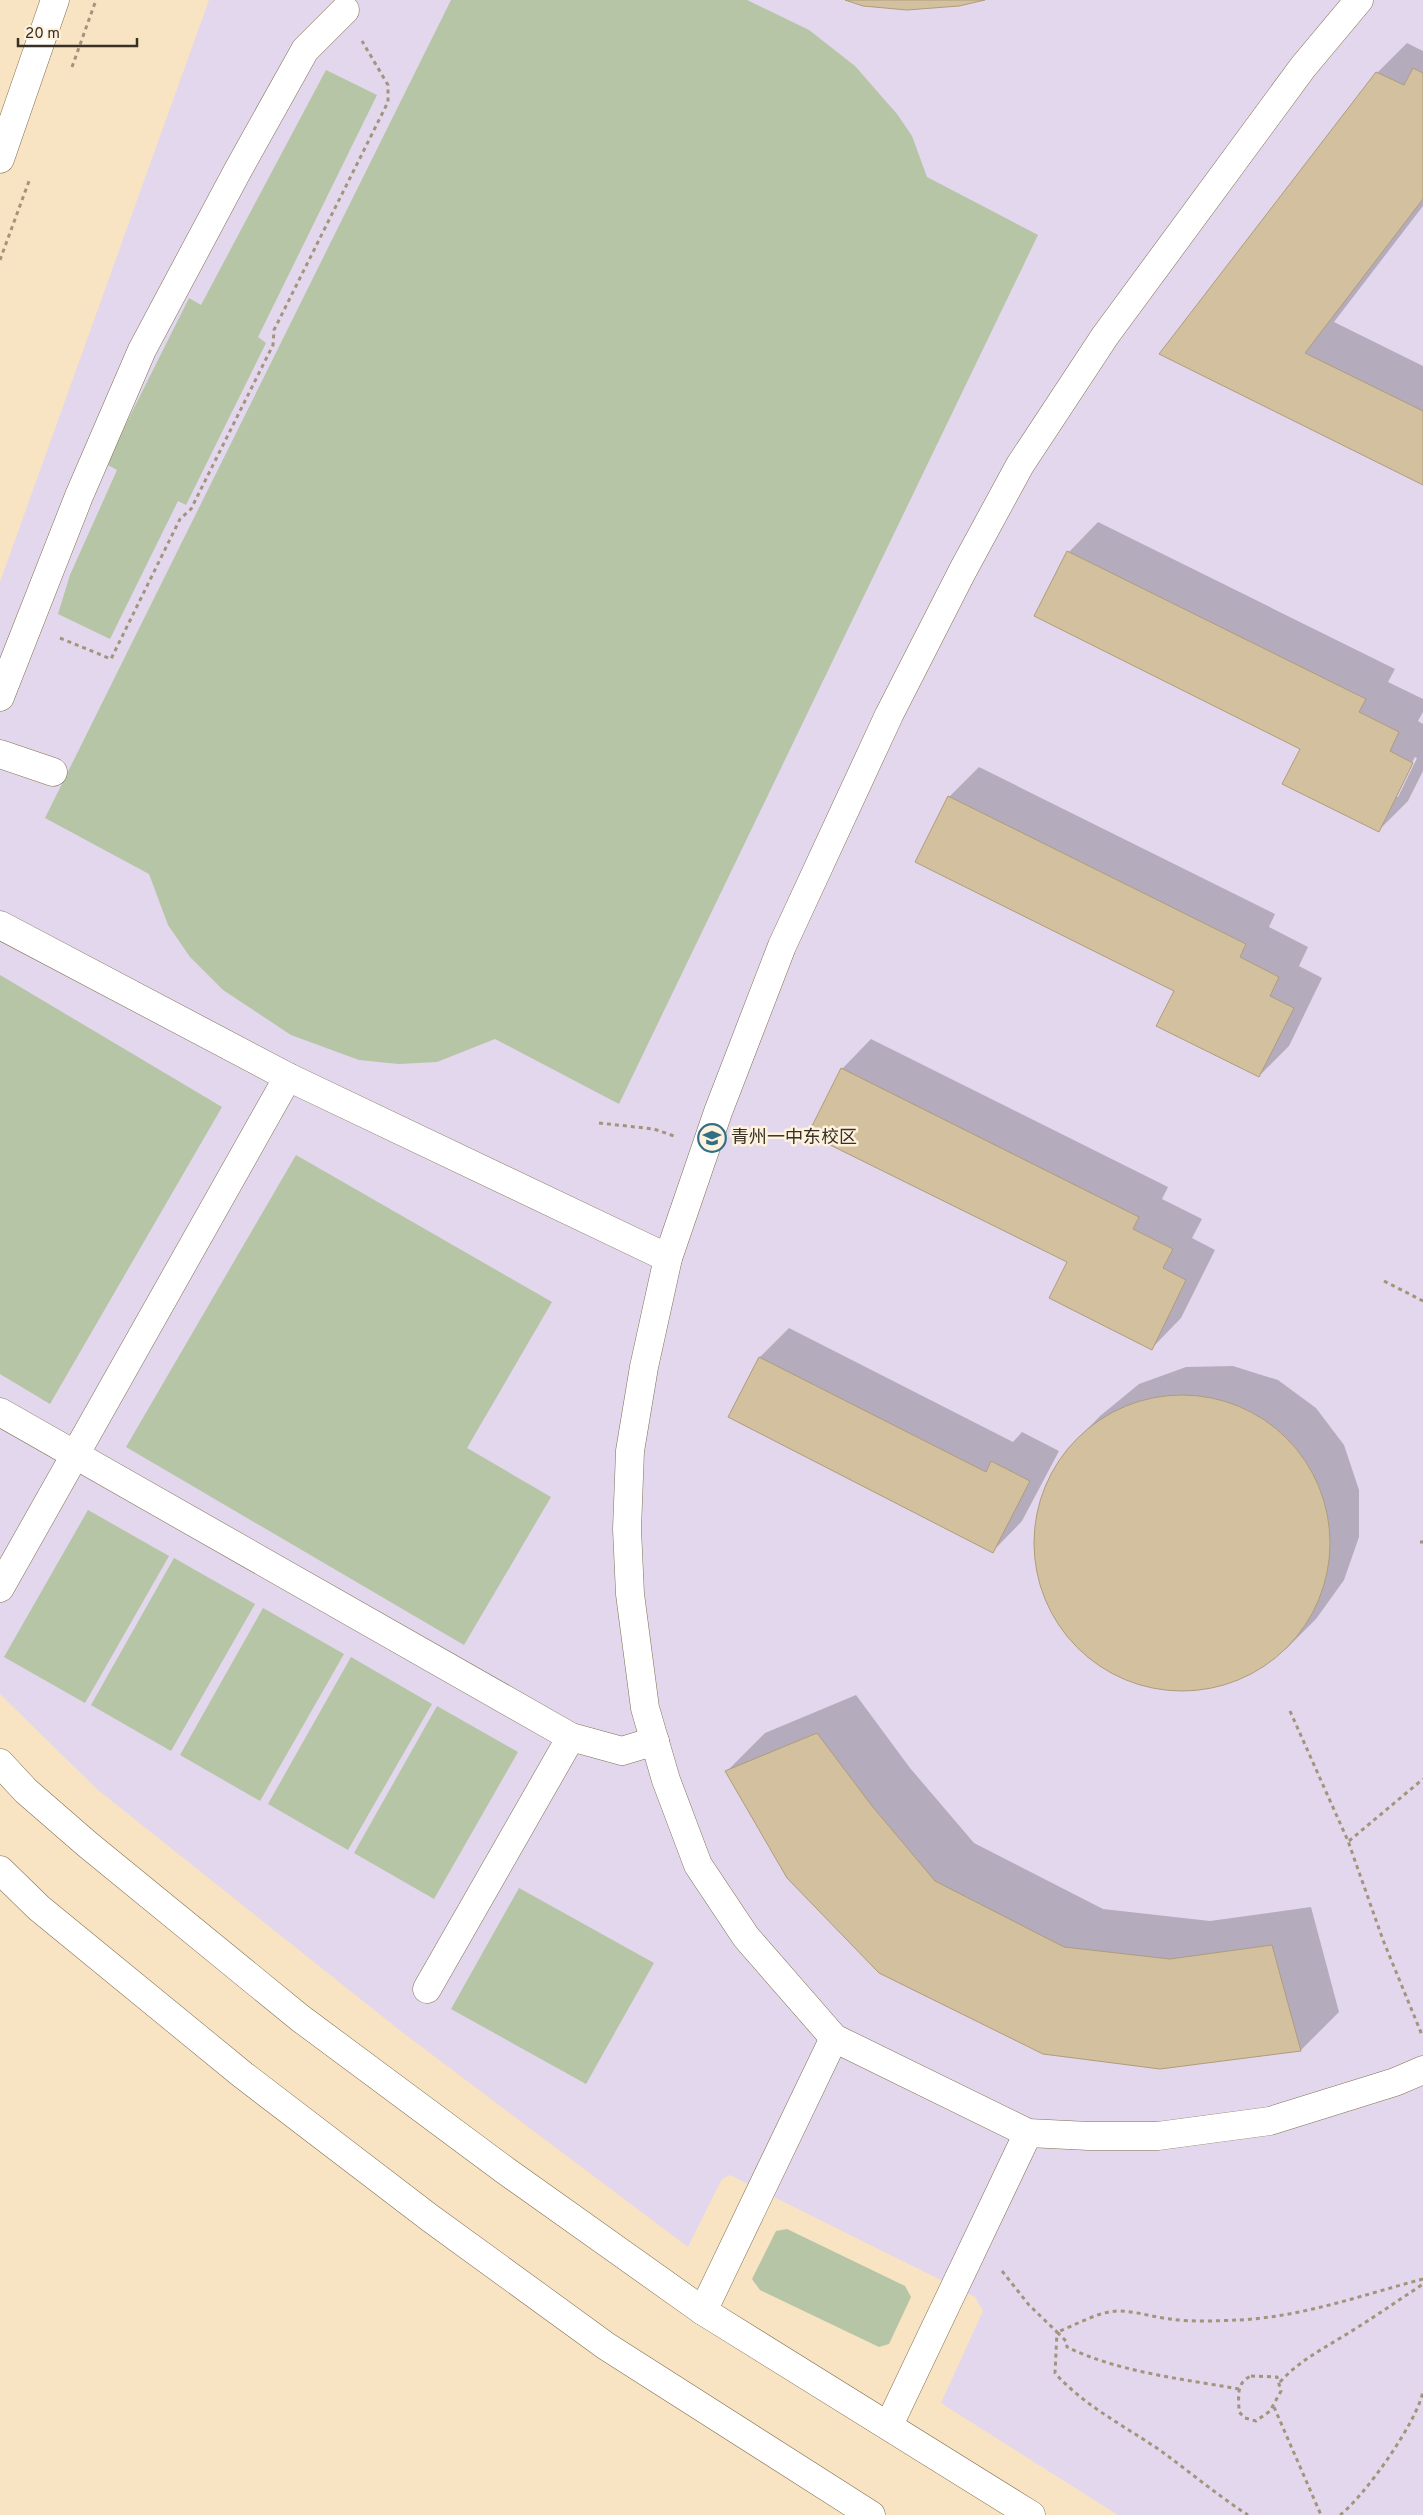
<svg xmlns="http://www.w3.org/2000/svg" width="1423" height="2515" font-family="Overpass,'Noto Sans SC',sans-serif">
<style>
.education{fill:#e2d7ec}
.green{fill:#b5c5a5}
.shadow{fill:#0003;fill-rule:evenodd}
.building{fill:#d3c09f;stroke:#af9c7c}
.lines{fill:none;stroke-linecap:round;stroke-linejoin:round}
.minor-casing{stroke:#827052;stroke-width:29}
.path{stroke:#a3947c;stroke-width:3;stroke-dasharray:4 4;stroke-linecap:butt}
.minor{stroke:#fff;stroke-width:28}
.labels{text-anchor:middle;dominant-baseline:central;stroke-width:5;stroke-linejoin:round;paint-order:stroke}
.poi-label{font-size:18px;fill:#383024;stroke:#fef2de;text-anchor:start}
</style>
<rect width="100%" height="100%" fill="#f8e3c2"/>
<!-- education -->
<path class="education" d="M209,0h1214v2515h-305l-177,-112 42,-92 -8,-14 -245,-122 -8,4 -34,68 -286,-215 -304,-242 -98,-96v-1112z"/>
<!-- green -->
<g class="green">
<path d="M451,0h296l62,30 46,36 42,48 15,22 15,41 111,58 -419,869 -124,-65 -58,23 -38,2 -40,-4 -68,-25 -68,-45 -33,-33 -22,-32 -19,-51 -104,-56z"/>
<path d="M326,70l51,25 -119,242 8,6 -80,162 -8,-4 -68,138 -52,-25 12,-39 47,-105 -11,-6 83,-166 12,7z"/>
<path d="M0,975l222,132 -172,297 -50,-30z"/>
<path d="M296,1155l256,147 -85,146 84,49 -87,148 -338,-198z"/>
<path d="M88,1510l81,46 -84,147 -81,-46z"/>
<path d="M174,1558l81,46 -84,147 -80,-46z"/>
<path d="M263,1608l81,46 -84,147 -80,-46z"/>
<path d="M351,1657l81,47 -84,146 -80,-46z"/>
<path d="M437,1706l81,46 -84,147 -80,-46z"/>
<path d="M519,1888l135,75 -68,121 -135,-75z"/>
<path d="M787,2229l118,57 6,11 -22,47 -10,3 -119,-57 -8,-11 24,-48z"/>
</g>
<!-- shadow -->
<g class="shadow">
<path d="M1407,43l16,8v155l-89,116 89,44v118l-262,-130 216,-281z"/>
<path d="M1098,522l297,147 -7,13 35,17v13l-5,9 5,3v47l-15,30 -30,30 -77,-83 -265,-132 33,-64zM1415,757l2,1 -19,39h-3z"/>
<path d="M979,767l296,147 -6,13 39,20 -9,19 23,12 -33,68 -30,30 -84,-86 -226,-193z"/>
<path d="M871,1039l297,148 -6,12 40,20 -10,19 23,12 -34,68 -29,30 -84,-86 -226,-193z"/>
<path d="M789,1328l224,114 9,-10 37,19 -37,70 -29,30 -263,-134 30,-60z"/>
<path d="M1233,1366l45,14 38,28 28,37 15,45v47l-15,43 -28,39 -30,30 -39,27 -48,14 -50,-3 -47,-20 -37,-34 -23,-44 -8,-50 10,-49 26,-43 30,-31 39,-32 47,-17z"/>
<path d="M856,1695l54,73 64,75 129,66 107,12 101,-14 28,105 -38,38 -141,18 -434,-296 39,-39z"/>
</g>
<!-- building -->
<g class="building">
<path d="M845,0h140l-26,6 -52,4 -44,-4z"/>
<path d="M1413,68l10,5v126l-118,154 118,58v74l-264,-131 217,-282 28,13z"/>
<path d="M1067,551l299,148 -7,13 40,20 -9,19 23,12 -34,69 -97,-48 18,-35 -266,-133z"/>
<path d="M948,796l298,148 -6,13 39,20 -9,19 24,12 -35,69 -103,-51 18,-35 -259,-129z"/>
<path d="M841,1068l298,149 -6,12 40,20 -10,19 23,12 -34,70 -103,-52 18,-36 -259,-128z"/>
<path d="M759,1357l227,115 5,-11 39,20 -37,72 -265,-136z"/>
<circle cx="1182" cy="1543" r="148"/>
<path d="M817,1733l55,73 63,75 129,66 106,12 102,-14 29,106 -141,18 -117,-15 -164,-81 -92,-95 -62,-107z"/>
</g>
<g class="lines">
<defs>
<g id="minor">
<path d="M1359,0l-56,67 -198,269 -85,129 -57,105 -74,145 -107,231 -64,166 -50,146 -24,109 -14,84 -3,78 3,65 15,114 21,72 32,85 48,72 88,101 194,95 61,3h69l112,-15 125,-39 28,-12"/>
<path d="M0,159l55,-159"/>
<path d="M0,697l79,-201 63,-146 96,-180 67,-120 40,-40"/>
<path d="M0,754l53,18"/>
<path d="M0,925l288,152 380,181"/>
<path d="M0,1412l571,325 51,14 33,-10"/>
<path d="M0,1588l288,-511"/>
<path d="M0,1763l26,28 61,53 213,174 206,153 197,140 328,204"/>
<path d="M0,1870l39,38 204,167 187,143 176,128 265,169"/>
<path d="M427,1989l144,-252"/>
<path d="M703,2311l131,-273"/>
<path d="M889,2425l139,-292"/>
</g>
</defs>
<!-- minor casing -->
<use href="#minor" class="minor-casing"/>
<!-- path -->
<g class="path">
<path d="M72,67l24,-67"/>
<path d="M0,260l29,-79"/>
<path d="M60,638l51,21 69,-140 11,-10 82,-164 1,-15 114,-228v-17l-26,-44"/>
<path d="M599,1123l55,6 20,7"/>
<path d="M1384,1281l39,20"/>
<path d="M1420,1542h3"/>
<path d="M1290,1711l58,130 35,99 39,95"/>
<path d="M1349,1841l74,-62"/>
<path d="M1002,2271l27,34 28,27 -2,41c29,33 70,53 106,78 29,21 56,44 87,64"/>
<path d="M1251,2376l26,1 4,14 -11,20 -14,10 -11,-3 -6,-6c0,-14 -4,-29 12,-36z"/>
<path d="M1280,2382c18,-20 39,-31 62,-45 28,-17 54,-35 81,-53"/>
<path d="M1239,2389c-56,-10 -121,-17 -172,-42l-1,-6 -9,-9c19,-7 40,-20 60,-21 19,0 35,6 53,8 20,3 48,2 68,1 64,-3 124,-25 185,-41"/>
<path d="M1274,2407l47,108"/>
<path d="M1340,2515c24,-18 78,-94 83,-124"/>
</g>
<!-- minor -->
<use href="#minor" class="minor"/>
</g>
<!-- icons -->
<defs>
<symbol id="school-ring" viewBox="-11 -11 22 22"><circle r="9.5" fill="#fef2de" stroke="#306f84" stroke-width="1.5"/><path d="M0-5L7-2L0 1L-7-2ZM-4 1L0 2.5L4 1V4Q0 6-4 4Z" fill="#306f84"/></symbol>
</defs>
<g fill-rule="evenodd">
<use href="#school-ring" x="696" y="1122" width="32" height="32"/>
</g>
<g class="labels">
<!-- poi labels -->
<g class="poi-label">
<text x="731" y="1138">青州一中东校区</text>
</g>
</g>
<!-- scale -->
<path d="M18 38v8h119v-8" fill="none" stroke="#383024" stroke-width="2.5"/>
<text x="25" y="38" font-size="15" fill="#383024" stroke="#fef2de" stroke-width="4" paint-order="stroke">20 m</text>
</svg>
